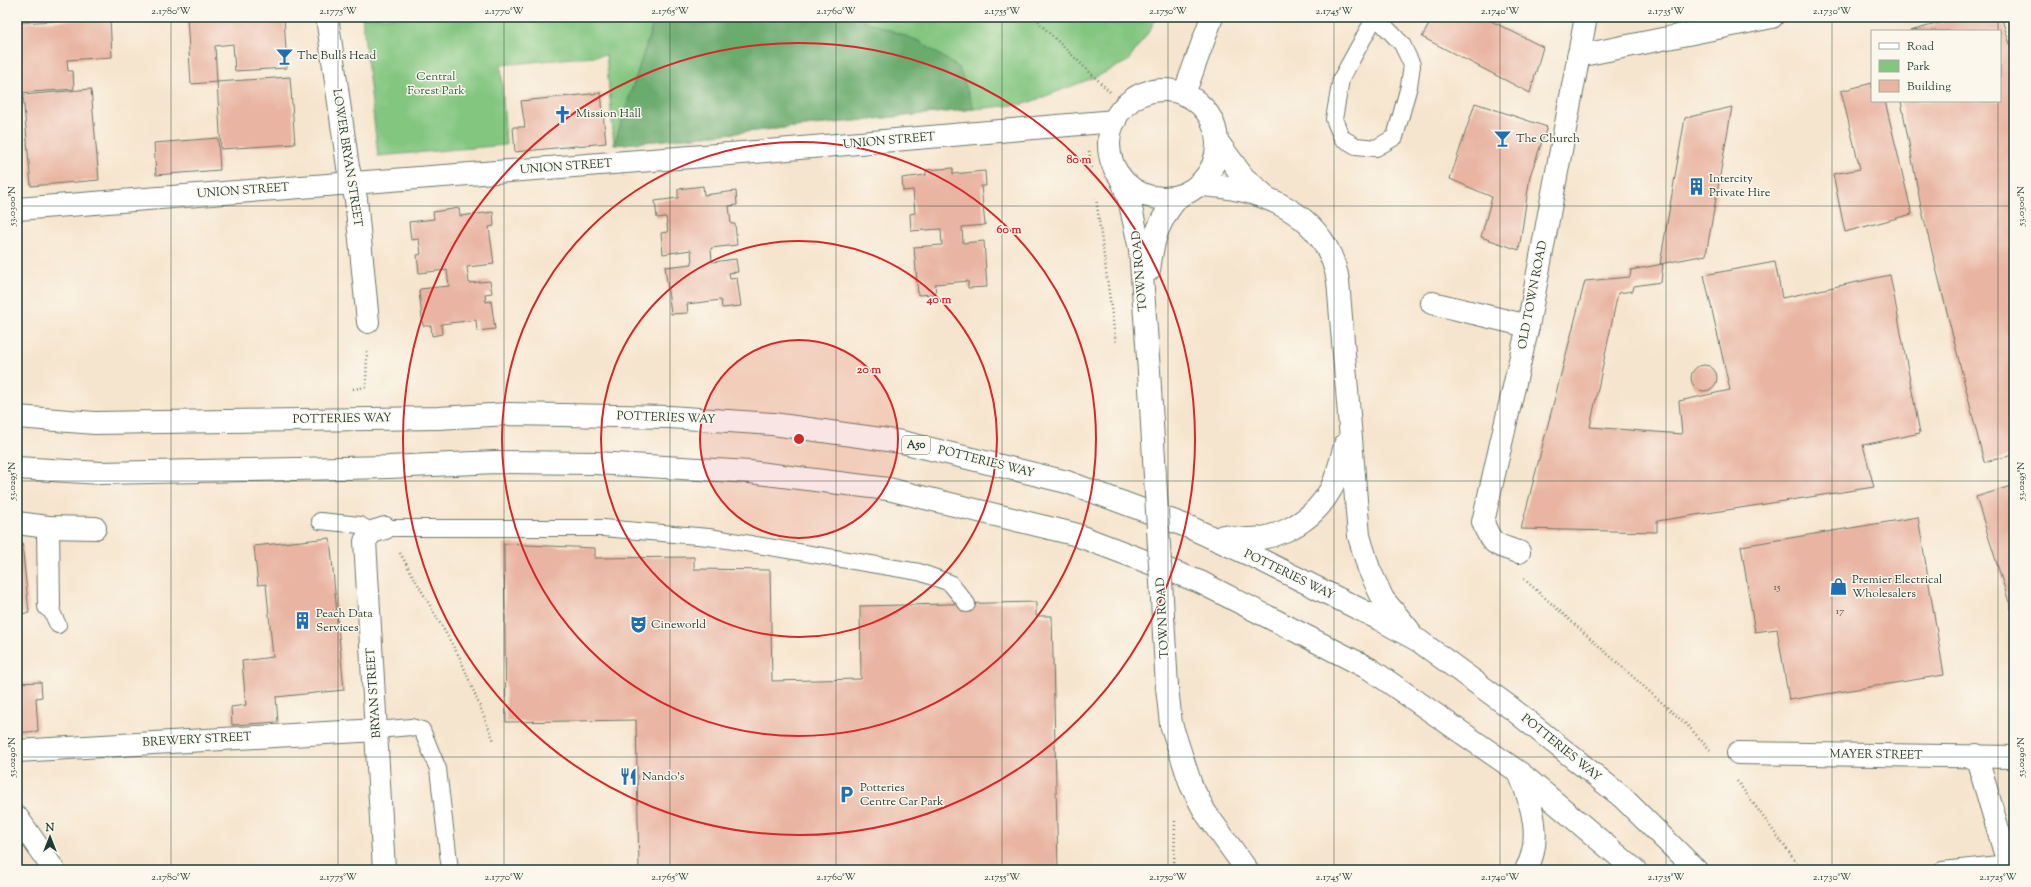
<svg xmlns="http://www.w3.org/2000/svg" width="2031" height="887" font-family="'Sorts Mill Goudy',serif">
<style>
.green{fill:#83c680;stroke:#51825a}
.forest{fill:#6aab6e;stroke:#447451}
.building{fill:#e9b4a1}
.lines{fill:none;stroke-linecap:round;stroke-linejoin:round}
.service-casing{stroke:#6a786a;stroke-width:18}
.minor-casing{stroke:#6a786a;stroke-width:24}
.secondary-casing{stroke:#6a786a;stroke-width:24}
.primary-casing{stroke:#6a786a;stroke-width:24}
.trunk-casing{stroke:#6a786a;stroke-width:24}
.path{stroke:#6a786a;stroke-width:2.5;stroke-dasharray:1 3;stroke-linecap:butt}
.service{stroke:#fff;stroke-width:16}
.minor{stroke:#fff;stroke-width:22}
.secondary{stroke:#fff;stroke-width:22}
.primary{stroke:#fff;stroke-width:22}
.trunk{stroke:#fff;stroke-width:22}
.secondary-bridge-casing{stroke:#6a786a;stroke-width:24;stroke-linecap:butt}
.secondary-bridge{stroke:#fff;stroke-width:22}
.ticks{fill:none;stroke:#1f3d34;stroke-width:1;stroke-opacity:0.45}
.ring{fill:none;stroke:#d62828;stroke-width:2}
.labels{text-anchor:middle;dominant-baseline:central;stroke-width:3;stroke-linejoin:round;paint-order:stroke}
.number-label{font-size:10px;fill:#525b4f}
.shield{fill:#fbf7ec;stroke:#61756b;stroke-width:1}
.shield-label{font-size:11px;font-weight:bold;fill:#1f3d34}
.poi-label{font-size:12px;fill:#1f3d34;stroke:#fbf7ec;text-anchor:start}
.park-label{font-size:12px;fill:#385f47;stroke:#fbf7ec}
.street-label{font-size:12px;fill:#1f3d34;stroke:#fbf7ec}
.centre{fill:#d62828;stroke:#fbf7ec;stroke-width:2}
.ring-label{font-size:12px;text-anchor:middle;font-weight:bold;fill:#d62828;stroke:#fbf7ec;stroke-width:3;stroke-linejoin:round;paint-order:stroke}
.neatline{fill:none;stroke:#1f3d34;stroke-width:1.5}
.ticks-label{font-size:10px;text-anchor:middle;fill:#1f3d34}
</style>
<rect width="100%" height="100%" fill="#fbf7ec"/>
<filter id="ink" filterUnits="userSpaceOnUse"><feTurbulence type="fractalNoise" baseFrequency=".025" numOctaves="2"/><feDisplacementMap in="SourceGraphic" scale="8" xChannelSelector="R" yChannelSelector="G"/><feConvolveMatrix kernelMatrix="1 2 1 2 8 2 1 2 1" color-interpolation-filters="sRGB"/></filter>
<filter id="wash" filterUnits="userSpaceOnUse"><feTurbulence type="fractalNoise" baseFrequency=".012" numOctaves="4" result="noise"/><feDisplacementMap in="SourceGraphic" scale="16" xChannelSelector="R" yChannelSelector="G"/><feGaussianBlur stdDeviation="0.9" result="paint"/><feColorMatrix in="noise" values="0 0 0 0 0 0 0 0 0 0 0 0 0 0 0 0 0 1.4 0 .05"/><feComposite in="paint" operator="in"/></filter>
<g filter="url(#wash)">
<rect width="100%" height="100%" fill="#f6e5ce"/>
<!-- green -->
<path class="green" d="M362,17h795l-7,13 -22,31 -30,15 -73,28 -411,41 -8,-90 -105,10 5,80 -128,11z"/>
<!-- forest -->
<path class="forest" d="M655,17h205l3,3 56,21 40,27 15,41 -360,36z"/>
<g id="blocks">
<!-- building -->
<g class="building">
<path d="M187,17h97l3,51 -52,3 -2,-27 -18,2 2,36 73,-5 5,67 -74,5 -4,-67 -26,2z"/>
<path d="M1433,17h50l60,30 -13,46 -108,-56z"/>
<path d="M1962,17h39l13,39v399l-30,7 -63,-255 -20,-106h99v-70h-90z"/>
<path d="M110,18l2,39 -45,3 1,11h5l1,18 -56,4 -1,-70z"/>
<path d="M1872,83v18h13l27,113 -67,18 -12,-58 27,-5 -19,-78z"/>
<path d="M91,89l8,91 -68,6 -8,-91z"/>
<path d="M601,93l5,50 -91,9 -2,-25h12l-4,-26z"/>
<path d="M1475,103l72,24 -17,49 -11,74 -38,-13 11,-40 -42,-18z"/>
<path d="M1732,107l-26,148 -46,9 25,-146z"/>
<path d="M218,138l2,32 -64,5 -2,-32z"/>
<path d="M953,168v6l32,-3 1,15h-5l4,39 -23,2 1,16 21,-2 3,46 -19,1v-7l-33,3 1,10 -18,1 -4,-48 28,-2 -1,-16 -30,2 -1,-17 5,-1 -2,-23 -10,1 -1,-13 24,-3v-5z"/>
<path d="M703,186l1,9 32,-4 1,14 -8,1 2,18h4l2,21 -26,3 1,14 24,-3 2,13 -9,1 1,6 7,-1 4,28 -19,2 -1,-8 -34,4 1,9 -17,1 -6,-47 27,-3 -1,-14 -28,4 -2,-21 7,-1 -2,-15 -9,1 -2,-17 23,-3v-9z"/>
<path d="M459,208l1,8 33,-4 1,14 -5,1 5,37 -27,3 2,16 21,-2 2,12 -7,1 1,8 5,-1 4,28 -18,2 -1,-11 -35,4 1,10 -10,2 -1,-10h-8l-4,-34 1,-3 29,-3 -2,-16 -28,3 -2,-18 4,-1 -2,-15 -8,1 -2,-18 25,-3 -1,-7z"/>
<path d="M1775,262l7,36 108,-23 30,158 -57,12 11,42 -217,34v11l-136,-3 64,-248 45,-4 1,-7 32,-6 -2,18 -27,4 -1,5 -15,2 -28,134 92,7 -3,-33 51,-11 -26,-115z"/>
<circle cx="1704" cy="378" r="13"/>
<path d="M2014,485v130h-1l-37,-118z"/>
<path d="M1918,517l26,158 -155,25 -12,-71 -22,3 -14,-86z"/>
<path d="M330,538l14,152 -68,7 2,25 -46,3 -1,-18 15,-2 -4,-44 31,-4 -7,-73 -8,1 -4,-39z"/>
<path d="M22,543l7,70 -12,1v-70z"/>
<path d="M504,544l91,4v10l99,-1v12l76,1 2,111 89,-2 -1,-73 176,-4v14h16l6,254h-419l-3,-150 -130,2z"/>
<path d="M41,682l1,15 -6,1 2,33 -21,2v-50z"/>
</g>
</g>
</g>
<g filter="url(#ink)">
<use href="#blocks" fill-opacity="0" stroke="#6a786a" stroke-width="1"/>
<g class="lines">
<defs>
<g id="service">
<path d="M1375,17l-34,62 -7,40 8,19 14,8 20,2 19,-11 14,-51 3,-21 -10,-21 -26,-27"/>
<path d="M320,521l40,4 12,7"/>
<path d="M385,528h218l106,9 210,35 31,11 17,21"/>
<path d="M49,606l9,19"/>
<path d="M377,730l34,-3 11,3 16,39 12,101"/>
<path d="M1942,870l66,-7"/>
</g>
<g id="minor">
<path d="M327,17l21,150 8,32 12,123"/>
<path d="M1578,56l194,-39"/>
<path d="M17,209l738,-57 360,-31"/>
<path d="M1432,303l96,23"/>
<path d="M17,523l31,4 47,1"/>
<path d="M48,527l1,79"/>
<path d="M1519,552c-23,-7 -28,-7 -36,-30l45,-196 58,-309"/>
<path d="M17,751l360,-21"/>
<path d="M1738,753l276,4"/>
<path d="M1976,755l34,115"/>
<path d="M384,870l-19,-329 7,-9 13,-4"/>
</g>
<g id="secondary">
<circle cx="1163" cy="144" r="54"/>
<path d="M1184,94l28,-77"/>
<path d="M1120,176l9,23 11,50 9,122"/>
<path d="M1149,270c4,-31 9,-50 30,-74"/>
<path d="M1167,687l4,37 20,61 14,27 42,58"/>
</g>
<path id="primary" d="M17,817l37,53"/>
<g id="trunk">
<path d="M1217,141l27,37 19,16"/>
<path d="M1198,185c62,2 129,28 140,96l21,255 10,33 14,30 26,31"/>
<path d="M17,417l78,6 343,-5 71,-4 160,3 104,7 129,18 165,40 122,45 70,32 120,60 40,22 92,67 111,89 74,73"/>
<path d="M17,468l84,5 288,-6 107,-5 100,1 154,9 138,17 186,45 126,48 170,87 150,104 115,97"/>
<path d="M1223,536c42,11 87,-9 108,-47 7,-14 10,-29 14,-44"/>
<path d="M1520,775c12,29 23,65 6,95"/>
</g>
</defs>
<!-- service casing -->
<use href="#service" class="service-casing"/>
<!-- minor casing -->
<use href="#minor" class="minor-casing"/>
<!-- secondary casing -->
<use href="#secondary" class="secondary-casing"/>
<!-- primary casing -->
<use href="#primary" class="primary-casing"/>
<!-- trunk casing -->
<use href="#trunk" class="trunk-casing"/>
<!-- path -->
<g class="path">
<path d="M1037,17l3,7 70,68"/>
<path d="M1089,151l3,17"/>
<path d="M1096,198l20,146"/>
<path d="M353,389l13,-2 1,-38"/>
<path d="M400,553l60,105 34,83"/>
<path d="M1524,579l165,148 21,23"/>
<path d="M1737,781l65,89"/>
<path d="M1174,870l1,-49"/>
</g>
<!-- service -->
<use href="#service" class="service"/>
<!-- minor -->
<use href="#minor" class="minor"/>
<!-- secondary -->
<use href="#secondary" class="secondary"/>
<!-- primary -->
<use href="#primary" class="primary"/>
<!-- trunk -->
<use href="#trunk" class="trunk"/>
<defs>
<path id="secondary-bridge" d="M1149,371l18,316"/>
</defs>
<!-- secondary-bridge casing -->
<use href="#secondary-bridge" class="secondary-bridge-casing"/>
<!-- secondary-bridge -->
<use href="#secondary-bridge" class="secondary-bridge"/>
</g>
</g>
<!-- ticks -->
<path class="ticks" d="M171,17v853M338,17v853M504,17v853M670,17v853M836,17v853M1002,17v853M1168,17v853M1334,17v853M1500,17v853M1666,17v853M1832,17v853M1998,17v14M1998,101v769M17,206h1997M17,481h1997M17,757h1997"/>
<!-- distance rings -->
<circle cx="799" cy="439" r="99" fill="#d62828" fill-opacity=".12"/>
<g class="ring">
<circle cx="799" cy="439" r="99"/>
<circle cx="799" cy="439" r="198"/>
<circle cx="799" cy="439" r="297"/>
<circle cx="799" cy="439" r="396"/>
</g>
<!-- icons -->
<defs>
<symbol id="bar-bare" viewBox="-9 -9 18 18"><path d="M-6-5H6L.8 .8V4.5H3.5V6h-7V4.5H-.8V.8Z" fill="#1f6fb2" stroke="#fbf7ec" stroke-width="2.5" paint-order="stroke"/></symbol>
<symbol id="church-bare" viewBox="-9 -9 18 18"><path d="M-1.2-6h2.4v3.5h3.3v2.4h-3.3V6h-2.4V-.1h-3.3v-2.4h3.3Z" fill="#1f6fb2" stroke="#fbf7ec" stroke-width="2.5" paint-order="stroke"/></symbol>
<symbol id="building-bare" viewBox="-9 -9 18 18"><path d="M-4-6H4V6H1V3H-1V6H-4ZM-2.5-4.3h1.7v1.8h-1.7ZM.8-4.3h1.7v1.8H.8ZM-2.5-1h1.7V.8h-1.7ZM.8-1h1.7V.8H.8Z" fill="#1f6fb2" stroke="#fbf7ec" stroke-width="2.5" paint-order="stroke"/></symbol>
<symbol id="shop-bare" viewBox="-9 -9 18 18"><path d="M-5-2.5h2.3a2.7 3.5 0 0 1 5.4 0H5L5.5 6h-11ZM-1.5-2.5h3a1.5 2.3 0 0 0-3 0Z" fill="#1f6fb2" stroke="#fbf7ec" stroke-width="2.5" paint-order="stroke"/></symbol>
<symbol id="theatre-bare" viewBox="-9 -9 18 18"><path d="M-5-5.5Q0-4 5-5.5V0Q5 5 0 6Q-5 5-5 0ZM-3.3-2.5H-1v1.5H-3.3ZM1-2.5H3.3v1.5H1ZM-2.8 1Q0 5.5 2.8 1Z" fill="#1f6fb2" stroke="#fbf7ec" stroke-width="2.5" paint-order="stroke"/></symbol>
<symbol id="restaurant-bare" viewBox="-9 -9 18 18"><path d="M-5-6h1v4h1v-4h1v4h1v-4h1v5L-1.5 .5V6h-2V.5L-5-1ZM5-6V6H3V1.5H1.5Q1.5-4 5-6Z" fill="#1f6fb2" stroke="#fbf7ec" stroke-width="2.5" paint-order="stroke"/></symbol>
<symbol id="parking-bare" viewBox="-9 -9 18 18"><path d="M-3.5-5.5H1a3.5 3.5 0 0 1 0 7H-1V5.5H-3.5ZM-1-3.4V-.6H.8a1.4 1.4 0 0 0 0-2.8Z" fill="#1f6fb2" stroke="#fbf7ec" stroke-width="2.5" paint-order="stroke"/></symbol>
</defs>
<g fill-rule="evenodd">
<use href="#bar-bare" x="272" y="44" width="25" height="25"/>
<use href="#church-bare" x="550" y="102" width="25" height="25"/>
<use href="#bar-bare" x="1490" y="126" width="25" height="25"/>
<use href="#building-bare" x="1684" y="174" width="25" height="25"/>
<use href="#shop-bare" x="1826" y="574" width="25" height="25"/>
<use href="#building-bare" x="290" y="608" width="25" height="25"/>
<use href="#theatre-bare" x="626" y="612" width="25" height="25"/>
<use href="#restaurant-bare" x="616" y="764" width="25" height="25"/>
<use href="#parking-bare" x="834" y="782" width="25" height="25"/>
</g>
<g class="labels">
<!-- number labels -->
<g class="number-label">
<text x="1777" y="587">15</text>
<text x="1840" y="611">17</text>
</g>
<!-- shield labels -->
<rect class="shield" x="902" y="436" width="28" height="18" rx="3"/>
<g class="shield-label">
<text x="916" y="445">A50</text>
</g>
<!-- poi labels -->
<g class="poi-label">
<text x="297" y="56">The Bulls Head</text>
<text x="576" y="114">Mission Hall</text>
<text x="1516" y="139">The Church</text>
<text x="1709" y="179">Intercity<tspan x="1709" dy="14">Private Hire</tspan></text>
<text x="1852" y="580">Premier Electrical<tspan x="1852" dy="14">Wholesalers</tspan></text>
<text x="316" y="614">Peach Data<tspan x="316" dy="14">Services</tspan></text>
<text x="651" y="625">Cineworld</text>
<text x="642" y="777">Nando's</text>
<text x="860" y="788">Potteries<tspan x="860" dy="14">Centre Car Park</tspan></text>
</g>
<!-- park labels -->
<g class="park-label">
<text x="436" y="77">Central<tspan x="436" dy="14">Forest Park</tspan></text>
</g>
<!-- street labels -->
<g class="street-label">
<text transform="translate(889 141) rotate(-5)">UNION STREET</text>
<text transform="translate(347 158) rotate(81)">LOWER BRYAN STREET</text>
<text transform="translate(566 167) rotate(-4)">UNION STREET</text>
<text transform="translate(243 191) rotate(-4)">UNION STREET</text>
<text transform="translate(1140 271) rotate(-95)">TOWN ROAD</text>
<text transform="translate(1533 295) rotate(-79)">OLD TOWN ROAD</text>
<text transform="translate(666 418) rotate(2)">POTTERIES WAY</text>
<text transform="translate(342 419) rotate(-1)">POTTERIES WAY</text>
<text transform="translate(986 462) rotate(14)">POTTERIES WAY</text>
<text transform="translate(1289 575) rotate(26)">POTTERIES WAY</text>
<text transform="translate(1163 618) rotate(-93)">TOWN ROAD</text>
<text transform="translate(374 693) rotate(-94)">BRYAN STREET</text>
<text transform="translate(197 740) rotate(-3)">BREWERY STREET</text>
<text transform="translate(1561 748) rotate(39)">POTTERIES WAY</text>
<text transform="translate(1876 755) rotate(1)">MAYER STREET</text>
</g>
</g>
<circle cx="799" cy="439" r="6" class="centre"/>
<g class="ring-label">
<text x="1079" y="163">80 m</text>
<text x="1009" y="233">60 m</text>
<text x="939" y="303">40 m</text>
<text x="869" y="373">20 m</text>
</g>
<!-- margin -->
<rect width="2031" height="887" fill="none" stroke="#fbf7ec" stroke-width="44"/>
<!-- legend -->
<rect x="1871" y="30" width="130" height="72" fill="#fbf7ec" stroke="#a3ada2"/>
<rect x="1879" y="43" width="20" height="6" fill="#ffffff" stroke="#a3ada2"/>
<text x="1907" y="50" font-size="12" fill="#1f3d34">Road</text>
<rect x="1879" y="60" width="20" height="12" fill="#83c680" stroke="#a3ada2"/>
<text x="1907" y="70" font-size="12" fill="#1f3d34">Park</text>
<rect x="1879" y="80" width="20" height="12" fill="#e9b4a1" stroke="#a3ada2"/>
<text x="1907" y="90" font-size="12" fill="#1f3d34">Building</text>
<!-- north arrow -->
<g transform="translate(50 837)" stroke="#fbf7ec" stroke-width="3" paint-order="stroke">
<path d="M0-3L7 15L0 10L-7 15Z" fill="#1f3d34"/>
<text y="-6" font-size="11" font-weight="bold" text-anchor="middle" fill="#1f3d34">N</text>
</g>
<rect x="22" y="22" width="1987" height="843" class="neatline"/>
<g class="ticks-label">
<text x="171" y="14">2.1780°W</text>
<text x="338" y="14">2.1775°W</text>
<text x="504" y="14">2.1770°W</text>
<text x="670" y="14">2.1765°W</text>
<text x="836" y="14">2.1760°W</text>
<text x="1002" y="14">2.1755°W</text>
<text x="1168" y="14">2.1750°W</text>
<text x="1334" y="14">2.1745°W</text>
<text x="1500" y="14">2.1740°W</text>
<text x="1666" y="14">2.1735°W</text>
<text x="1832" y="14">2.1730°W</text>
<text transform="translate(11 206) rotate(-90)" y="4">53.0300°N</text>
<text transform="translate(2020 206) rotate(-90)" y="4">53.0300°N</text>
<text transform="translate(11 481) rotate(-90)" y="4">53.0295°N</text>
<text transform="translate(2020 481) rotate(-90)" y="4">53.0295°N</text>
<text transform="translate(11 757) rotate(-90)" y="4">53.0290°N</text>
<text transform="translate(2020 757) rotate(-90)" y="4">53.0290°N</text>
<text x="171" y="880">2.1780°W</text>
<text x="338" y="880">2.1775°W</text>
<text x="504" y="880">2.1770°W</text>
<text x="670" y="880">2.1765°W</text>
<text x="836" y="880">2.1760°W</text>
<text x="1002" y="880">2.1755°W</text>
<text x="1168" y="880">2.1750°W</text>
<text x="1334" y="880">2.1745°W</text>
<text x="1500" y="880">2.1740°W</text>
<text x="1666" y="880">2.1735°W</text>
<text x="1832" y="880">2.1730°W</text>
<text x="1998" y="880">2.1725°W</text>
</g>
</svg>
